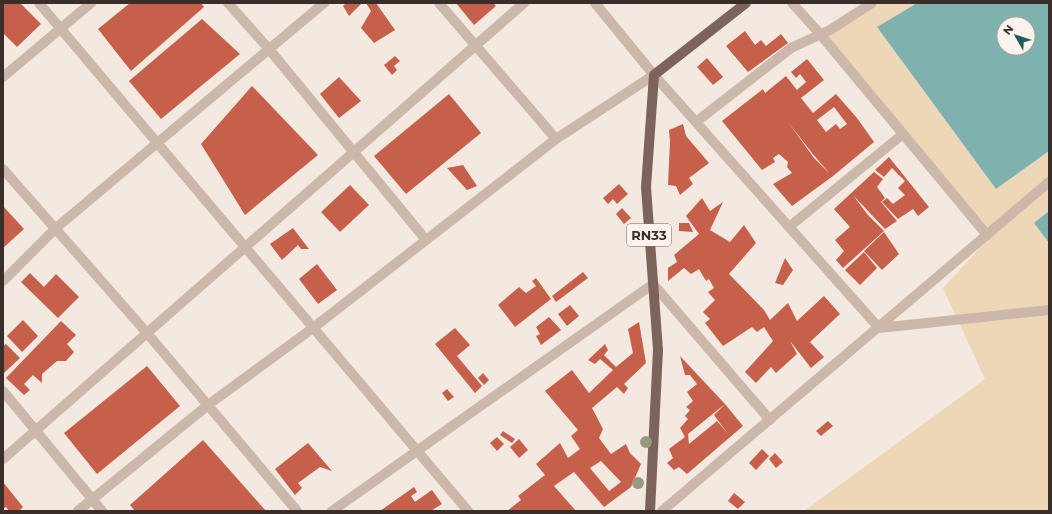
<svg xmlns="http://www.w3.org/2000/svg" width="1052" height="514" font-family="Montserrat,sans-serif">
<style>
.sand{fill:#eed7b7}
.water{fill:#7fb1af;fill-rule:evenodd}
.building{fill:#c7604b;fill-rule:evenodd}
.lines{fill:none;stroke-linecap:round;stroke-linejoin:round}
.minor{stroke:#ccb8ab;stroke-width:10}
.major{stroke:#7c645c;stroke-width:10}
.tree{fill:#979a7e}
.labels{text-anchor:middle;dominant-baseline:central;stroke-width:3;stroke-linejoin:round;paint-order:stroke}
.shield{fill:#fbf3ed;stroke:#746965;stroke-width:1}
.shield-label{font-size:13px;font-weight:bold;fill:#3a2e2b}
</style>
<rect width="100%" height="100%" fill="#f3e9e0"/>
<!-- sand -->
<path class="sand" d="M873,3h44l-40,24 119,162 53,-38v60l-15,12 15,20v268h-245l181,-132 -42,-91 48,-52 -166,-199z"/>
<!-- water -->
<g class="water">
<path d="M917,3h132v148l-53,38 -119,-162zM1004,24h24v24h-24z"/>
<path d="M1049,211v32l-15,-20z"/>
</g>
<!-- building -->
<g class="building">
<path d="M3,3h17l21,21 -24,23 -14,-14z"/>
<path d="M130,3h71l3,4 -73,64 -33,-42z"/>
<path d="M346,3h16l-13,13 -6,-10z"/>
<path d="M366,3h10l19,27 -21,13 -13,-15 10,-17z"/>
<path d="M456,3h37l3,3 -22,19z"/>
<path d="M202,19l38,35 -79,65 -32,-38z"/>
<path d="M745,31l10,14 6,-5 5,6 15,-12 7,9 -40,29 -22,-26z"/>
<path d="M395,56l5,5 -6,5 3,4 -5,5 -8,-10z"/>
<path d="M707,58l16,19 -10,8 -16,-18z"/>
<path d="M807,59l17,21 -23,18 12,15 23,-19 21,24 17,24 -41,34 -41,30 -19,-22 19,-11 -5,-6 1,-5 -9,-8 -6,4 2,4 -13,8 -40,-49 41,-32 2,4 21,-17 11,14 9,-8 -6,-8 -4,4 -5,-6zM834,107l13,17 -7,5 -4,-5 -10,8 -9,-12zM788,122l24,31 18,21 -16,-16z"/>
<path d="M339,77l22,24 -22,17 -19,-24z"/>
<path d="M252,86l66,69 -73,60 -44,-71z"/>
<path d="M449,94l32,39 -75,61 -32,-38z"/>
<path d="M683,124l3,12 23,27 -20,15 4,6 -13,11 -4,-9 -8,-1 2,-44 -1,-11z"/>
<path d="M889,157l40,50 -11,9 -5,-7 -15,10 -16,-17 5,-4 6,6 12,-9 -7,-7 7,-7 -13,-13 -8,9 -9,-7z"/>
<path d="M463,165l14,21 -10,4 -20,-22z"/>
<path d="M874,172l9,7 -6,8 8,11 -4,4 16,19 -12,8 -32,-34 14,19 17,17 -41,37 -7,-8 8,-9 -9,-11 15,-13 -16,-18z"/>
<path d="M619,184l9,10 -11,10 -4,-5 -5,5 -5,-6z"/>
<path d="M350,185l19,20 -29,27 -19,-20z"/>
<path d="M702,198l8,13 13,-9 -13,28 20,12 14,-17 12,18 -27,31 35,36 6,10 18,-17 9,18 27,-25 16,18 -30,28 14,15 -13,11 -21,-27 7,13 -21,19 -5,-6 -15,16 -11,-11 28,-31 -9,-14 -7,5 -5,-5 -29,19 -18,-23 5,-4 -7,-7 12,-12 -7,-8 6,-4 -5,-9 -3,2 -7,-12 -8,5 -7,-6 -16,13v-13l9,-6 -3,-7 25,-21 -13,-18z"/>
<path d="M3,206l21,23 -21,19z"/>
<path d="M622,208l9,10 -7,6 -8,-10z"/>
<path d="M679,223h10l4,9 -14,-1z"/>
<path d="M293,228l16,21h-8l-3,-4 -16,15 -12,-16z"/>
<path d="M884,232l15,22 -17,16 -18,-19z"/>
<path d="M864,252l13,16 -17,17 -15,-15z"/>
<path d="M785,258l8,12 -10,15 -8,-2z"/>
<path d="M317,264l20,26 -19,14 -19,-25z"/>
<path d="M583,272l5,6 -32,24 -4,-6z"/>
<path d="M30,273l14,14 12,-13 23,23 -21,21 -37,-36z"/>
<path d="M536,278l15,21 -36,28 -17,-22 21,-18 7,6 10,-7 -4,-5z"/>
<path d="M570,305l9,11 -12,10 -9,-12z"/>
<path d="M549,317l12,13 -20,15 -5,-9 4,-2 -4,-7z"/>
<path d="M23,320l15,16 -16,16 -15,-16z"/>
<path d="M61,321l15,14 -9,9 7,8 -8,9h-9l-15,13v9l-9,-8 -9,9 6,6 -6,5 -18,-17z"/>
<path d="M639,322l7,41 -22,21 4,4 -4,6 -7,-7 -25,21 11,21 -4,9 12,16 15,-10 4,9 11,11 -10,23 -27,20 -30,-35 -20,14 22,25h-69l14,-11 -3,-4 27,-21 -9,-11 24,-21 8,15 12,-9 -9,-13 7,-6 -33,-39 27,-21 17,23 24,-23 -13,-11 -5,5 -7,-4 17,-16 3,6 -4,5 12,12 17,-14 -5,-24zM601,461l20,21 -12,9 -19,-23z"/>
<path d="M455,328l15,17 -13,11 25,30 -7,7 -40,-49z"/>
<path d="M6,344l14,14 -17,16v-28z"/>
<path d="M680,356l45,48 -37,30 1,10 28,-23 11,13 -14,-19 11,-11 18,22 -56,48 -8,-7 -5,3 -7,-7 6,-5 -4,-9 16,-12 -5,-9 8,-9 -3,-3 5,-6 -4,-3 7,-6 -6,-9 10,-8 -7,-9h-5z"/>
<path d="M147,366l33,40 -83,68 -33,-41z"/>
<path d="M483,373l6,7 -5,5 -6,-7z"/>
<path d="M447,389l7,8 -6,4 -6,-8z"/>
<path d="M828,421l5,5 -12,10 -5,-5z"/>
<path d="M503,431l12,8 -3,4 -12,-8z"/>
<path d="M497,437l7,7 -7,7 -7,-8z"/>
<path d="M519,439l9,11 -9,8 -9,-11z"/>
<path d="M203,440l63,71h-131l-5,-6z"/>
<path d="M308,443l24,28 -12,-4 -22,16 4,5 -7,7 -20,-26z"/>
<path d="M762,449l7,7 -13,14 -7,-7z"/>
<path d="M775,453l8,9 -7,6 -7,-9z"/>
<path d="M3,482l20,25 -4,4h-10l-3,-4 -3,2z"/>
<path d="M414,487l3,5 -6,4 4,6 17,-12 10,14 -11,7h-51z"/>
<path d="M734,493l11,9 -7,7 -10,-8z"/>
</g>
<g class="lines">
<!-- minor -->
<g class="minor">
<path d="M39,3l429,508"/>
<path d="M228,3l41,46 157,191"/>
<path d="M439,3l117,136"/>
<path d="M595,3l59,72 225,253 170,-18"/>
<path d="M792,3l28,31 167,201"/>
<path d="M3,77l88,-74"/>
<path d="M696,122l95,-74 39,-18 42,-27"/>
<path d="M3,169l144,164 150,178"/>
<path d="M789,227l114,-93"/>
<path d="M3,281l53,-53 268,-225"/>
<path d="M3,391l99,120"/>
<path d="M3,459l521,-456"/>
<path d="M78,511l130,-106 105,-77 243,-189 98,-64"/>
<path d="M332,511l321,-227 117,136"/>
<path d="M662,511l387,-329"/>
</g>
<!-- major -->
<path class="major" d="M650,511l8,-161 -12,-163 8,-112 92,-72"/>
</g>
<!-- trees -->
<g class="tree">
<circle cx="646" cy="442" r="6"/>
<circle cx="638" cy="483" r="6"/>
</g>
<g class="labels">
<!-- shield labels -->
<rect class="shield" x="627" y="224" width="44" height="22" rx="3"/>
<g class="shield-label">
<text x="649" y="235">RN33</text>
</g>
</g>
<!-- border -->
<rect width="1052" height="514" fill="none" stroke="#3a2e2b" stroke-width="8"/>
<!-- north arrow -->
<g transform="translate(1016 36) rotate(309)"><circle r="19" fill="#fbf3ed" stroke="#aea49f"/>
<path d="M0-3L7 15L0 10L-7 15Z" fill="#1f5c5c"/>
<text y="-6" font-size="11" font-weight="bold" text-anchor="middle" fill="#3a2e2b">N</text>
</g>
</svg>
